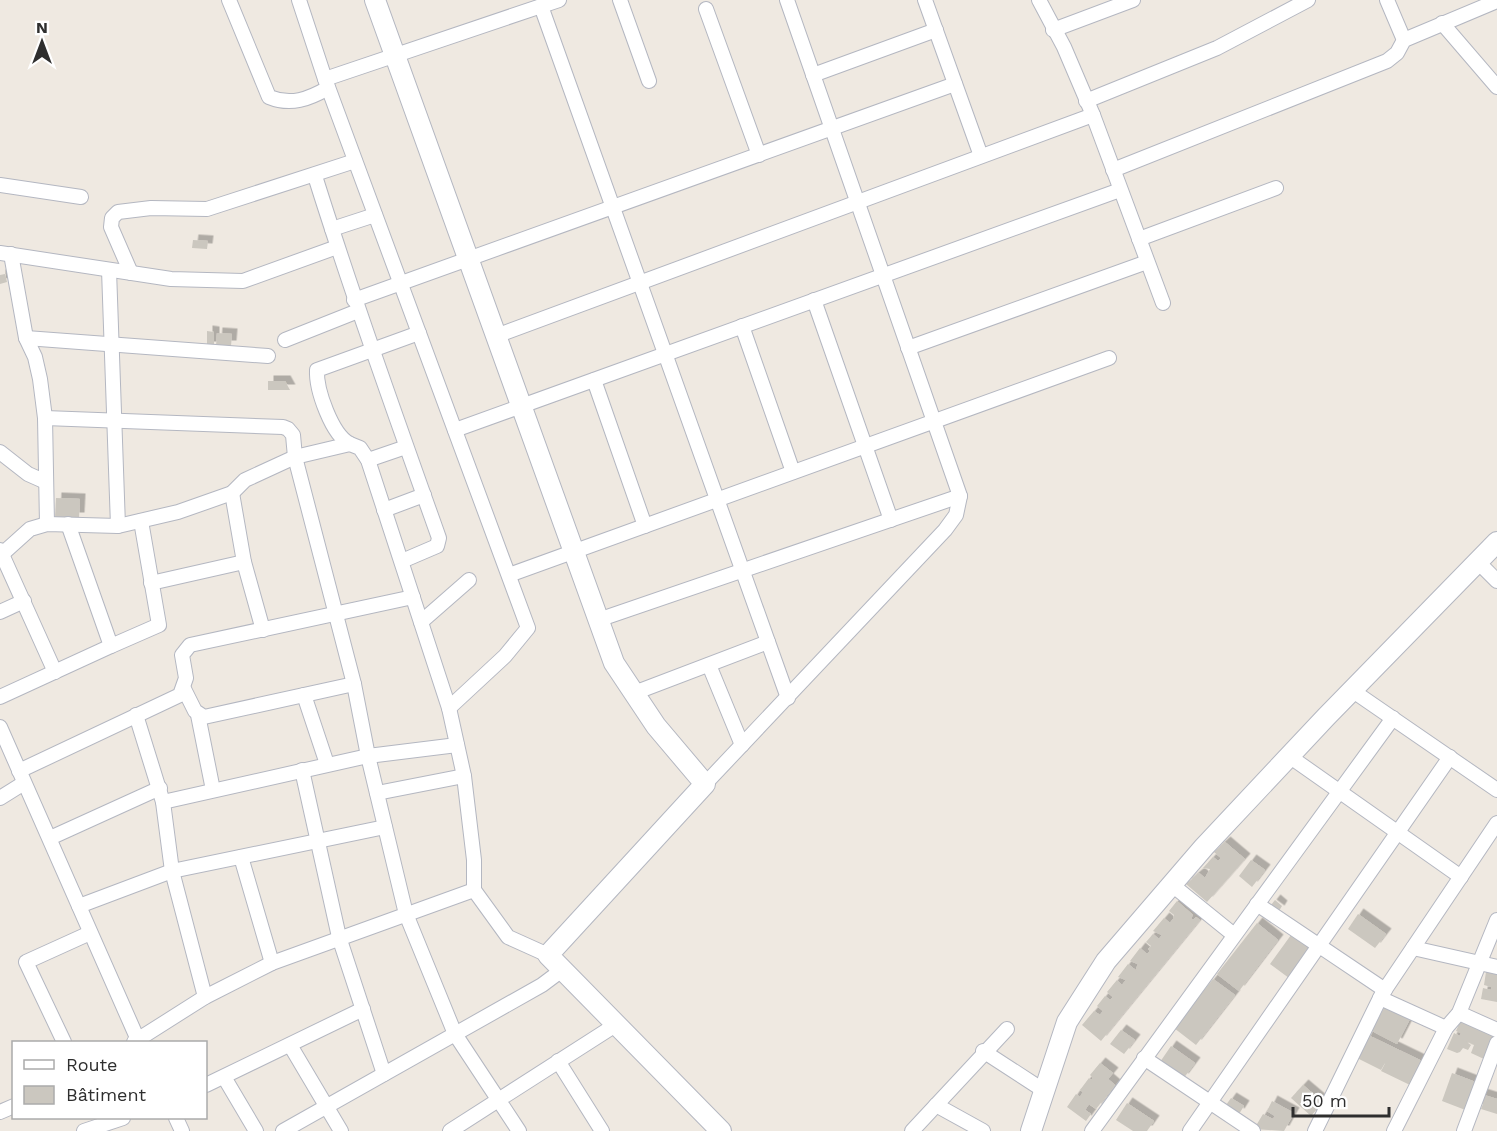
<svg xmlns="http://www.w3.org/2000/svg" width="1497" height="1131" font-family="'Work Sans',sans-serif">
<style>
.building{fill:#cbc7bf;filter:url(#shadow)}
.lines{fill:none;stroke-linecap:round;stroke-linejoin:round}
.street-casing{stroke:#b4b7c1;stroke-width:16}
.secondary-casing{stroke:#b4b7c1;stroke-width:22}
.street{stroke:#fff;stroke-width:14}
.secondary{stroke:#fff;stroke-width:20}
</style>
<defs>
<filter id="shadow"><feDropShadow dx="5.5" dy="-5.5" stdDeviation="0" flood-color="#0004"/></filter>
</defs>
<rect width="100%" height="100%" fill="#efe9e1"/>
<!-- building -->
<g class="building">
<path d="M193,240l15,1 -1,8 -15,-1z"/>
<path d="M5,274l2,8 -7,2v-9z"/>
<path d="M207,331l7,1v15h-7z"/>
<path d="M217,333l15,1 -1,12h-15z"/>
<path d="M268,381h17l5,9h-22z"/>
<path d="M56,498l24,1 -1,19h-24z"/>
<path d="M1225,842l20,17 -38,43 -21,-18 13,-11 6,5 5,-9 -7,-1 10,-11 5,4 3,-3 -7,-6z"/>
<path d="M1251,860l14,10 -13,17 -13,-11z"/>
<path d="M1275,900l7,6 -3,5 -8,-6z"/>
<path d="M1177,901l16,14 -2,3 2,2 3,-3 4,3 -99,121 -19,-16 12,-14 6,4 3,-4 -6,-5 8,-10 5,4 3,-3 -6,-5 10,-12 5,5 4,-5 -8,-3 10,-13 14,11 -6,-6 2,-5 -8,-3 10,-13 7,6 3,-3 -2,-2 3,-3 -5,-4 7,-8 6,5 3,-4 -9,-4 11,-13 6,5 3,-4 1,-4 -5,-4z"/>
<path d="M1358,914l28,20 -11,14 -27,-19z"/>
<path d="M1257,923l21,17 -39,51 -22,-17z"/>
<path d="M1291,935l23,18 -21,28 -23,-17z"/>
<path d="M1486,972l11,2v28l-16,-3 2,-11 8,2v-3l-7,-2z"/>
<path d="M1213,979l22,16 -39,50 -22,-17z"/>
<path d="M1385,1006l25,13 -13,25 -25,-13z"/>
<path d="M1460,1022l34,15 -10,22 -13,-6 3,-8 -12,-6 9,6 -3,5 -5,-2 -3,4 -3,1 -10,-4 7,-16 6,3 1,-3 -5,-2z"/>
<path d="M1121,1030l14,10 -11,14 -14,-10z"/>
<path d="M1368,1035l54,26 -12,24 -29,-14 8,-15 -8,14 -24,-12z"/>
<path d="M1171,1046l24,17 -12,16 -23,-17z"/>
<path d="M1100,1063l13,10 -5,6 7,6 -19,24 -7,-5 -4,6 6,4 -5,7 -19,-14 9,-13 4,3 3,-5 -3,-2 9,-12 2,2 2,-2 -3,-3z"/>
<path d="M1452,1073l26,10 -10,28 -26,-10z"/>
<path d="M1303,1085l20,17 -12,14 -20,-18z"/>
<path d="M1481,1094l16,5v15l-16,-5 2,-5 -5,-1z"/>
<path d="M1231,1098l13,8 -5,8 -13,-9z"/>
<path d="M1272,1101l22,12 -10,18 -30,-2 9,-15 10,5 2,-3 -8,-5z"/>
<path d="M1127,1103l27,18 -7,10h-14l-17,-11z"/>
</g>
<g class="lines">
<defs>
<g id="street">
<path d="M229,0l40,97c22,9 40,2 59,-9"/>
<path d="M299,0l26,79 203,549 -23,28 -56,52"/>
<path d="M620,0l29,81"/>
<path d="M925,0l56,156"/>
<path d="M1039,0l25,47 29,68 70,188"/>
<path d="M1387,0l17,40"/>
<path d="M541,6l247,692"/>
<path d="M706,9l53,146"/>
<path d="M1442,23l55,64"/>
<path d="M1053,30l80,-30"/>
<path d="M813,75l123,-45"/>
<path d="M325,79l234,-79"/>
<path d="M1086,101l131,-53 91,-48"/>
<path d="M1113,170l274,-109 10,-8 7,-13 93,-39"/>
<path d="M315,176c38,121 81,241 124,362l-2,8 -35,15"/>
<path d="M0,185l81,12"/>
<path d="M332,229l43,-14"/>
<path d="M1139,239l137,-51"/>
<path d="M0,253l171,26 72,2 94,-34"/>
<path d="M11,254l15,84 9,19 5,22 5,39 2,106"/>
<path d="M109,270l9,256"/>
<path d="M131,273l-20,-46 1,-9 6,-6 33,-4 56,1 148,-48"/>
<path d="M354,300l601,-216"/>
<path d="M814,300l77,220"/>
<path d="M742,326l51,146"/>
<path d="M496,336l597,-221"/>
<path d="M26,338l242,18"/>
<path d="M285,340l73,-29"/>
<path d="M908,348l239,-86"/>
<path d="M594,380l51,146"/>
<path d="M45,418l238,9 5,2 5,6 2,22 59,227 14,72 38,158 49,120 64,97"/>
<path d="M455,430l665,-240"/>
<path d="M350,444c-18,-9 -34,-54 -33,-74l102,-37"/>
<path d="M0,452l28,22 18,8"/>
<path d="M368,460l38,-13"/>
<path d="M232,493l12,69 19,68"/>
<path d="M384,510l40,-15"/>
<path d="M68,524l43,122 48,-21 -18,-104"/>
<path d="M0,550l55,122"/>
<path d="M0,556l30,-27 17,-5 71,2 60,-14 54,-19 13,-13 50,-23 55,-13 10,4 8,12 81,248 15,68 10,84v30l34,47 40,18"/>
<path d="M1478,562l19,19"/>
<path d="M509,575l600,-217"/>
<path d="M151,583l93,-21"/>
<path d="M0,612l24,-11"/>
<path d="M598,620l362,-124"/>
<path d="M421,622l48,-42"/>
<path d="M709,665l33,80"/>
<path d="M184,689l11,22 9,6 150,-33"/>
<path d="M1353,691l144,99"/>
<path d="M634,693l134,-51"/>
<path d="M304,695l23,69"/>
<path d="M0,697l111,-51"/>
<path d="M136,715l27,87 9,69 33,126"/>
<path d="M198,715l15,75"/>
<path d="M0,727l138,313"/>
<path d="M1289,756l172,121"/>
<path d="M302,770l37,167 45,137"/>
<path d="M19,771l161,-76 6,-17 -4,-23 8,-10 223,-48"/>
<path d="M705,784l240,-254 11,-15 4,-19 -173,-496"/>
<path d="M377,793l87,-17"/>
<path d="M0,798l24,-15"/>
<path d="M163,802l205,-46 89,-11"/>
<path d="M50,838l110,-50"/>
<path d="M241,857l31,106"/>
<path d="M1171,884l63,51"/>
<path d="M1257,904l128,86"/>
<path d="M79,906l93,-35 213,-44"/>
<path d="M1413,948l84,19"/>
<path d="M1380,998l66,30"/>
<path d="M1459,1013l38,17"/>
<path d="M64,1042l-38,-80 64,-29"/>
<path d="M134,1042l71,-45 67,-34 202,-73"/>
<path d="M290,1045l51,86"/>
<path d="M983,1051l60,39"/>
<path d="M1144,1058l109,73"/>
<path d="M558,1061l44,70"/>
<path d="M224,1077l32,54"/>
<path d="M206,1085l157,-76"/>
<path d="M936,1105l47,26"/>
<path d="M0,1112l14,-6"/>
<path d="M176,1118l6,13"/>
<path d="M84,1131l39,-13"/>
<path d="M283,1131l259,-146 20,-15"/>
<path d="M450,1131l167,-107"/>
<path d="M912,1131l95,-102"/>
<path d="M1092,1131l301,-413"/>
<path d="M1190,1131l260,-374"/>
<path d="M1315,1131l67,-137 115,-171"/>
<path d="M1394,1131l52,-103 13,-15 38,-93"/>
<path d="M1464,1131l33,-88"/>
</g>
<g id="secondary">
<path d="M375,0l239,663 42,63 49,58 -157,171 173,176"/>
<path d="M1031,1131l36,-109 39,-61 98,-114 122,-130 171,-175"/>
</g>
</defs>
<!-- street casing -->
<use href="#street" class="street-casing"/>
<!-- secondary casing -->
<use href="#secondary" class="secondary-casing"/>
<!-- street -->
<use href="#street" class="street"/>
<!-- secondary -->
<use href="#secondary" class="secondary"/>
</g>
<!-- legend -->
<rect x="12" y="1041" width="195" height="78" fill="#ffffff" stroke="#ababab" stroke-width="1.5"/>
<rect x="24" y="1060" width="30" height="9" fill="#ffffff" stroke="#ababab" stroke-width="1.5"/>
<text x="66" y="1071" font-size="18" fill="#2e2e2e">Route</text>
<rect x="24" y="1086" width="30" height="18" fill="#cbc7bf" stroke="#ababab" stroke-width="1.5"/>
<text x="66" y="1101" font-size="18" fill="#2e2e2e">Bâtiment</text>
<!-- north arrow -->
<g transform="translate(42 42)" stroke="#ffffff" stroke-width="4.5" paint-order="stroke">
<path d="M0-4.5L10 22L0 15L-10 22Z" fill="#2e2e2e"/>
<text y="-9" font-size="16" font-weight="bold" text-anchor="middle" fill="#2e2e2e">N</text>
</g>
<!-- scale -->
<path d="M1293 1107v9h96v-9" fill="none" stroke="#2e2e2e" stroke-width="3"/>
<text x="1302" y="1107" font-size="18" fill="#2e2e2e" stroke="#ffffff" stroke-width="4.5" paint-order="stroke">50 m</text>
</svg>
